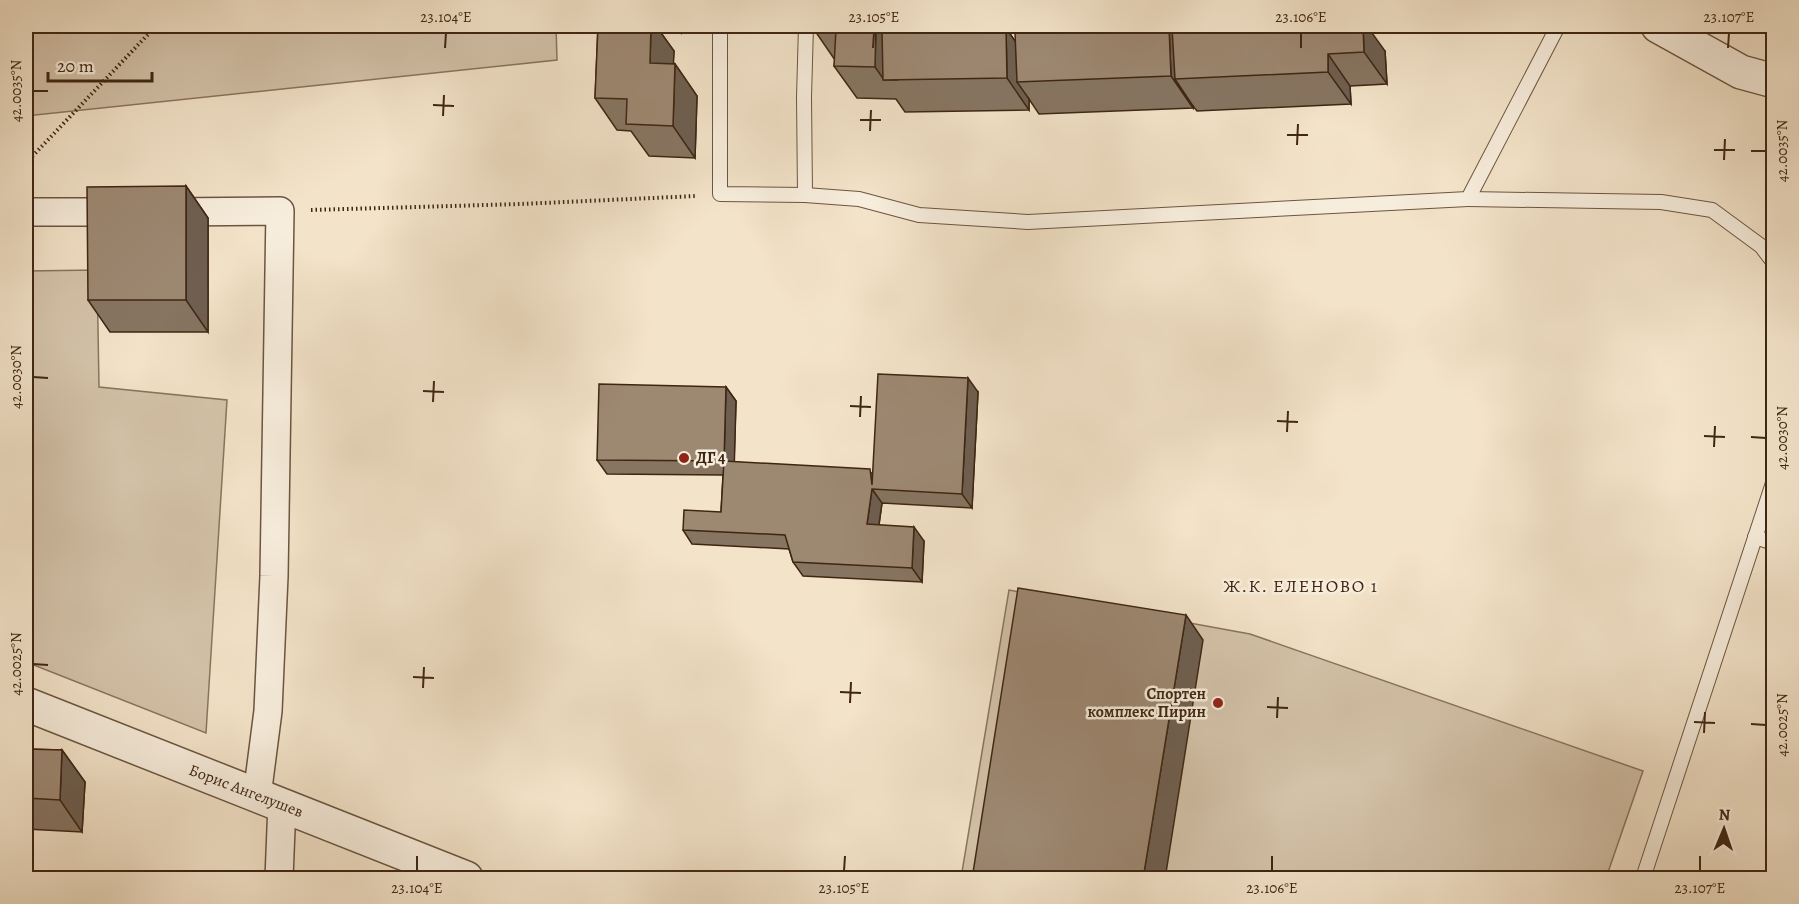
<svg xmlns="http://www.w3.org/2000/svg" width="1799" height="904" font-family="Alegreya,serif">
<style>
.green{fill:#d4c3aa;stroke:#8a745e;stroke-width:1.5}
.lines{fill:none;stroke-linecap:round;stroke-linejoin:round}
.service-casing{stroke:#6c5540;stroke-width:16}
.minor-casing{stroke:#6c5540;stroke-width:30}
.tertiary-casing{stroke:#6c5540;stroke-width:36}
.path{stroke:#3f2613;stroke-width:4;stroke-dasharray:1.5 3;stroke-linecap:butt}
.service{stroke:#f7eddc;stroke-width:14}
.minor{stroke:#f7eddc;stroke-width:27}
.tertiary{stroke:#f7eddc;stroke-width:33}
.wall{fill:#877562;stroke:#3f2613;stroke-width:1.5}
.shaded-wall{fill:#6e5f50;stroke:#3f2613;stroke-width:1.5}
.building{fill:#9d8872;stroke:#3f2613;stroke-width:1.5}
.ticks{fill:none;stroke:#3f2613;stroke-width:2}
.poi-dot{fill:#8f2418;stroke:#f7eddc;stroke-width:2}
.labels{text-anchor:middle;dominant-baseline:central;stroke-width:5;stroke-linejoin:round;paint-order:stroke}
.poi-label{font-size:16px;font-weight:bold;fill:#3f2613;stroke:#f7eddc;text-anchor:start}
.street-label{font-size:16px;fill:#3f2613;stroke:#f7eddc}
.neighbourhood-label{font-size:18px;letter-spacing:1.5px;fill:#3f2613;stroke:#f7eddc}
.neatline{fill:none;stroke:#3f2613;stroke-width:2}
.ticks-label{font-size:15px;text-anchor:middle;fill:#3f2613}
</style>
<rect width="100%" height="100%" fill="#f3e3c9"/>
<filter id="stains"><feTurbulence type="fractalNoise" baseFrequency=".00333" numOctaves="4"/><feColorMatrix values="0 0 0 0 .2 0 0 0 0 .09 0 0 0 0 .02 0 0 0 .5 -.17"/></filter>
<radialGradient id="worn" r=".72"><stop offset=".6" stop-color="#630" stop-opacity="0"/><stop offset="1" stop-color="#630" stop-opacity=".3"/></radialGradient>
<!-- green -->
<g class="green">
<path d="M26,26h530l1,34 -531,56z"/>
<path d="M97,270l2,117 128,13 -21,333 -180,-71v-391z"/>
<path d="M1009,590l241,44 393,137 -37,107h-645z"/>
</g>
<g class="lines">
<defs>
<g id="service">
<path d="M720,26v168l85,1 54,4 60,16 109,7 440,-23 90,-173"/>
<path d="M805,195l-1,-98 2,-71"/>
<path d="M1468,199l193,3 51,8 49,36 13,17"/>
<path d="M1755,537l19,6"/>
<path d="M1643,878l131,-398"/>
</g>
<g id="minor">
<path d="M26,212h97"/>
<path d="M167,212l113,-1 -6,365 -6,135 -11,85"/>
<path d="M279,878l3,-74"/>
</g>
<g id="tertiary">
<path d="M1658,26l83,46 33,9"/>
<path d="M26,704l440,174"/>
</g>
</defs>
<!-- service casing -->
<use href="#service" class="service-casing"/>
<!-- minor casing -->
<use href="#minor" class="minor-casing"/>
<!-- tertiary casing -->
<use href="#tertiary" class="tertiary-casing"/>
<!-- path -->
<g class="path">
<path d="M26,163l130,-137"/>
<path d="M311,210l210,-6 175,-8"/>
</g>
<!-- service -->
<use href="#service" class="service"/>
<!-- minor -->
<use href="#minor" class="minor"/>
<!-- tertiary -->
<use href="#tertiary" class="tertiary"/>
</g>
<!-- wall -->
<g class="wall">
<path d="M598,26h83v7h-20l13,18 -1,13h2l22,32 -2,62 -46,-2 -18,-25 -14,-1 -22,-32z"/>
<path d="M813,26h87l-1,4 107,-2 9,13 157,-9 213,19 2,33 -37,2 1,18 -154,7 -4,-5v2l-154,6 -10,-15v11l-124,2 -9,-13 -39,-1 -23,-32 1,-6 -22,-32z"/>
<path d="M186,186l22,32v114h-98l-22,-32z"/>
<path d="M726,387l10,14 -2,61 139,11 105,-81 -6,116 -90,-5 -3,22 45,16 -2,41 -119,-6 -10,-14 -4,-13 -97,-5 -9,-14 38,-18 2,-37 -116,-1 -10,-14z"/>
<path d="M26,749l36,1 23,32 -3,50 -56,-3z"/>
</g>
<!-- shaded-wall -->
<g class="shaded-wall">
<path d="M651,26h5l18,25 -2,44 -22,-32z"/>
<path d="M675,26h6v7z"/>
<path d="M876,26h24l-2,54h-14l-9,-13z"/>
<path d="M1363,26h4l18,25 2,33 -23,-32z"/>
<path d="M1169,27l22,32 -16,20 18,27v2l-22,-32z"/>
<path d="M1006,28l22,32 -11,22 12,17v11l-22,-32z"/>
<path d="M1328,54l22,32 1,18 -23,-32z"/>
<path d="M675,64l22,32 -2,62 -22,-32z"/>
<path d="M186,186l22,32v114l-22,-32z"/>
<path d="M968,378l10,14 -6,116 -10,-14z"/>
<path d="M726,387l10,14 -2,74 -10,-14z"/>
<path d="M872,489l10,14 -5,35 -10,-14z"/>
<path d="M914,527l10,14 -2,41 -10,-14z"/>
<path d="M1186,615l17,25 -38,239h-22z"/>
<path d="M62,750l23,32 -3,50 -22,-32z"/>
</g>
<!-- building -->
<g class="building">
<path d="M598,26h53l-1,37 25,1 -2,62 -47,-2 1,-25 -32,-1z"/>
<path d="M813,26h63l-1,41 -41,-1 2,-37 -23,-1z"/>
<path d="M1220,26h143l1,26 -36,2v18l-153,7 -3,-51z"/>
<path d="M1169,27l2,49 -154,6 -2,-49z"/>
<path d="M1006,28l1,50 -124,2 -1,-50z"/>
<path d="M186,186v114h-98l-1,-113z"/>
<path d="M878,374l90,4 -6,116 -90,-5 -5,35 47,3 -2,41 -119,-6 -8,-27 -102,-5 1,-20 37,2 3,-51 146,8 2,16z"/>
<path d="M599,384l127,3 -2,74 -127,-1z"/>
<path d="M1018,588l168,27 -43,264h-171z"/>
<path d="M26,749l36,1 -2,50 -34,-2z"/>
</g>
<!-- ticks -->
<path class="ticks" d="M445,48l1,-15M873,48l1,-15M1301,48v-15M1728,48l1,-15M33,91h15M433,105l21,1M443,116l1,-21M860,120h21M870,131l1,-21M1287,135h21M1297,145l1,-21M1714,150h21M1751,151h15M1724,160l1,-21M33,377l15,1M423,391l21,1M433,402l1,-21M850,406l21,1M860,417l1,-21M1277,421l21,1M1287,432l1,-21M1704,436l21,1M1751,437l15,1M1714,447l1,-21M33,664l15,1M413,677l21,1M423,688l1,-21M840,692l21,1M850,703l1,-21M1267,707l21,1M1277,718l1,-21M1694,722l21,1M1751,724l15,1M1704,733l1,-21M417,871v-15M844,871l1,-15M1272,871v-15M1700,871v-15"/>
<!-- markers -->
<g class="poi-dot">
<circle cx="684" cy="458" r="6"/>
<circle cx="1218" cy="703" r="6"/>
</g>
<g class="labels">
<!-- poi labels -->
<g class="poi-label">
<text x="696" y="458">ДГ 4</text>
<text x="1206" y="694" text-anchor="end">Спортен<tspan x="1206" dy="18">комплекс Пирин</tspan></text>
</g>
<!-- street labels -->
<g class="street-label">
<text transform="translate(246 791) rotate(21)">Борис Ангелушев</text>
</g>
<!-- neighbourhood labels -->
<g class="neighbourhood-label">
<text x="1301" y="586">Ж.К. ЕЛЕНОВО 1</text>
</g>
</g>
<!-- margin -->
<rect width="1799" height="904" fill="none" stroke="#f3e3c9" stroke-width="66"/>
<!-- north arrow -->
<g transform="translate(1724 829) rotate(2)" stroke="#f7eddc" stroke-width="4.5" paint-order="stroke">
<path d="M0-4.5L10 22L0 15L-10 22Z" fill="#3f2613"/>
<text y="-9" font-size="16" font-weight="bold" text-anchor="middle" fill="#3f2613">N</text>
</g>
<!-- scale -->
<path d="M48 72v9h104v-9" fill="none" stroke="#3f2613" stroke-width="3"/>
<text x="57" y="72" font-size="18" fill="#3f2613" stroke="#f7eddc" stroke-width="4.5" paint-order="stroke">20 m</text>
<rect x="33" y="33" width="1733" height="838" class="neatline"/>
<g class="ticks-label">
<text x="446" y="22">23.104°E</text>
<text x="874" y="22">23.105°E</text>
<text x="1301" y="22">23.106°E</text>
<text x="1729" y="22">23.107°E</text>
<text transform="translate(16 91) rotate(-90)" y="5">42.0035°N</text>
<text transform="translate(1782 151) rotate(-90)" y="5">42.0035°N</text>
<text transform="translate(16 377) rotate(-90)" y="5">42.0030°N</text>
<text transform="translate(1782 438) rotate(-90)" y="5">42.0030°N</text>
<text transform="translate(16 664) rotate(-90)" y="5">42.0025°N</text>
<text transform="translate(1782 725) rotate(-90)" y="5">42.0025°N</text>
<text x="417" y="893">23.104°E</text>
<text x="844" y="893">23.105°E</text>
<text x="1272" y="893">23.106°E</text>
<text x="1700" y="893">23.107°E</text>
</g>
<rect width="100%" height="100%" filter="url(#stains)"/>
<rect width="100%" height="100%" fill="url(#worn)"/>
</svg>
